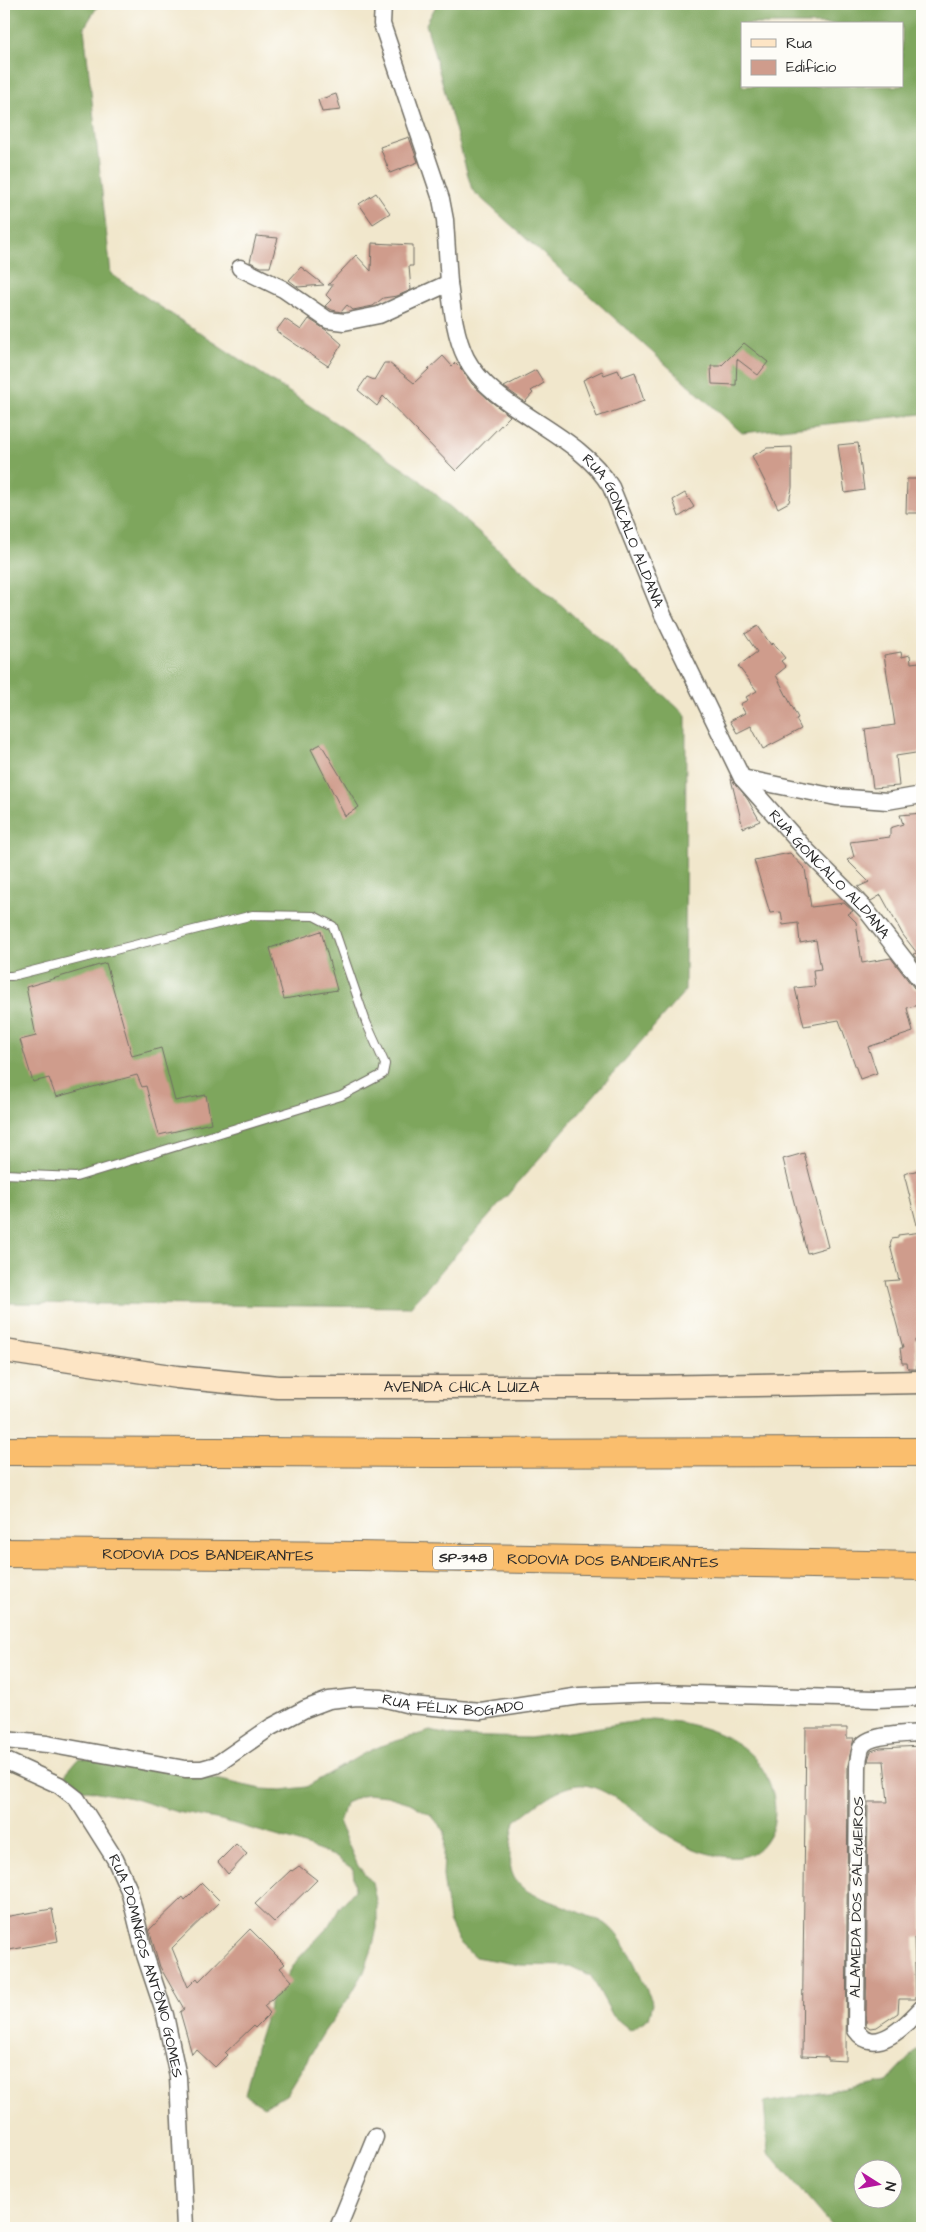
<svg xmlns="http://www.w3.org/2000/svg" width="926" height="2232" viewBox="0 0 926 2232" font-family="'Architects Daughter',sans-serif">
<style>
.forest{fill:#7ea65d;stroke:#546844;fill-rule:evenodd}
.building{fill:#cf9c8c}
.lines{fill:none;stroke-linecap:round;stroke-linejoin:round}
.lane-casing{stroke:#706d63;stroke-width:10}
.street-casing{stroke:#706d63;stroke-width:19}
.secondary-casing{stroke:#706d63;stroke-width:25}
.highway-casing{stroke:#706d63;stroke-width:30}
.lane{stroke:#fff;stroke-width:8}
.street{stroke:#fff;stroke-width:16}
.secondary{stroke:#fde5c5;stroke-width:22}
.highway{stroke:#fabe6d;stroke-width:28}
.labels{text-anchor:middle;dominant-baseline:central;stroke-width:4.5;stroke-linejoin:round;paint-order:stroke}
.shield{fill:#fdfcf7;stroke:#6a6a68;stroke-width:1}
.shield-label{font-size:14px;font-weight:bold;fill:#2b2b2b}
.street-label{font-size:15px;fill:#2b2b2b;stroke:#fdfcf7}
</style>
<rect width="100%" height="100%" fill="#fdfcf7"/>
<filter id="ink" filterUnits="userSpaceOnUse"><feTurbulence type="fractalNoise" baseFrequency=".02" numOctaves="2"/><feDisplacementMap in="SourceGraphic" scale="10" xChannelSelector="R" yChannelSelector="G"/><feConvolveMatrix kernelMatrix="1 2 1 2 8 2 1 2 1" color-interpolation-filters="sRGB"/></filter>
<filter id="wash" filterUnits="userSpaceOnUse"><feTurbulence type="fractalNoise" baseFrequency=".0096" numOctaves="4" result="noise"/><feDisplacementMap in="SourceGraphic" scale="20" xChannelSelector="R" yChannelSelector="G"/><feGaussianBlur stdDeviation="1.12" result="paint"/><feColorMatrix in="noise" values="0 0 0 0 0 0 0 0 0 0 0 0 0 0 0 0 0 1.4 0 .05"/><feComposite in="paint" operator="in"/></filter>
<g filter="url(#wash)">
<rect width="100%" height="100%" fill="#f1e7cc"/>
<g class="forest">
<polygon points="4,4 99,4 84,28 111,274 414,475 686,715 685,991 410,1307 4,1303"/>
<path d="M437,4H922V414L742,433L472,190L426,24ZM742,24H902V86H742Z"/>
<path d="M651,1719C701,1722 761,1739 773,1795C776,1808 776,1824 769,1835C758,1855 744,1860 722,1856C703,1854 685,1846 669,1836C647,1822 603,1782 578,1785C554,1788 534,1807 515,1821C497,1898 528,1889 586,1915C592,1918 601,1920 606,1924C629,1942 640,1978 653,2003L649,2018L630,2030L613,2016L591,1976L570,1966L520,1965L475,1957L459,1942L449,1921L443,1876L445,1832L431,1815L410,1803L387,1796L366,1794L345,1803L339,1824L358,1866L372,1882L377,1905V1928L372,1949L364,1972L350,1996L324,2032L286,2095L264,2106L245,2095L256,2048L270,2003L297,1960L330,1925L340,1907L355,1890L353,1869L334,1856L290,1840L221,1820L177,1812L131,1798L81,1789L65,1774L79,1758L167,1768L261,1789L282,1790L306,1787L363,1754L383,1745L430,1731L455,1736L530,1738Z"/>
<path d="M922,2044V2228H834L768,2152L764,2103L887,2081ZM864,2170H894V2200H864Z"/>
</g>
<g id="blocks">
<g class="building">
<polygon points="336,94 341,110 322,112 318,100"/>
<polygon points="409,137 418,162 390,173 380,147"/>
<polygon points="376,193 390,213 373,224 359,204"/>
<polygon points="256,236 278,238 270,267 261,267 250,262"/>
<polygon points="372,243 413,245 413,266 409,266 411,290 397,296 383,298 373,306 353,310 347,305 341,312 332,310 325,306 331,300 326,295 333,285 328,285 356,255 371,271"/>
<polygon points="301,267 324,285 298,287 289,280"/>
<polygon points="285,319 301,330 309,319 326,330 342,344 328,366 276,331"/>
<polygon points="744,343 768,362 758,375 737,359 736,385 712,384 711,366 721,366"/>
<polygon points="443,356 452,366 455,363 462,370 472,384 489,400 510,416 456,471 383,396 377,406 358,390 367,377 374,380 384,363 389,363 414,383"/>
<polygon points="536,370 544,383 531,391 533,393 525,402 504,387"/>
<polygon points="618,370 621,377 635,372 644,401 597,417 583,380 602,371 604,375"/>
<polygon points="858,443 864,490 845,493 838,445"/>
<polygon points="792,447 792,488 789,502 778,508 752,456 767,448"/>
<polygon points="907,479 922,479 922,513 906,513"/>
<polygon points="685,493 694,507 679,517 673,500"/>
<polygon points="758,626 771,645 773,643 785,658 781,661 786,667 776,675 798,718 796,719 801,729 763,749 751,726 737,733 730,721 745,713 740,704 748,700 746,697 757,691 738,666 757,652 745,634"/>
<polygon points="901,652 902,657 910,655 911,663 919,662 922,678 922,752 896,756 899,786 873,788 865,729 895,725 884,655"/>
<polygon points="321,744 359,807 345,816 311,749"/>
<polygon points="730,775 748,800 760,821 743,828"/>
<polygon points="922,813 922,966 913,954 917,953 903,935 881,895 871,901 869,899 858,887 869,882 847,860 854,857 850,842 890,837 890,828 903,824 900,815"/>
<polygon points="790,853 805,869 811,907 844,903 853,911 848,914 856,922 862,963 891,958 914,988 922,992 922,1004 907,1008 913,1032 868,1047 877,1073 860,1079 839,1020 804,1026 795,988 815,986 813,970 821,969 816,940 800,943 798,923 783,925 781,912 770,913 754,860"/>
<polygon points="321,931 337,990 284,999 270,948"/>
<polygon points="106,963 132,1056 161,1048 175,1101 206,1095 211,1123 159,1135 146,1086 142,1087 137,1075 56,1097 49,1078 33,1082 20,1040 36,1036 26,987"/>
<polygon points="804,1153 828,1247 807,1253 783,1159"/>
<polygon points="922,1169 922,1225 917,1225 904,1174"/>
<polygon points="922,1232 922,1339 915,1340 917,1369 908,1369 907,1363 902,1363 900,1348 903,1348 885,1281 899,1280 890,1245 892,1239 898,1238 898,1235"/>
<polygon points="806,1728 847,1728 847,1738 854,1738 848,1765 846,2061 828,2060 828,2057 802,2056"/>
<polygon points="922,1746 922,1937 914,1938 916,1999 899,1999 898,2013 877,2027 870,2028 866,2025 868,1802 888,1802 884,1761 868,1761 869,1757 871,1751 880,1748"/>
<polygon points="236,1844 247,1854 228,1874 218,1862"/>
<polygon points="299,1866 317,1880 274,1922 255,1904 291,1870 292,1871"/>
<polygon points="202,1883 220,1901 172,1948 188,1987 197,1978 199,1981 250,1929 285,1964 280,1968 292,1981 264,2006 270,2013 255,2028 253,2026 225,2053 227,2055 215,2067 196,2049 192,2054 180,2012 184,2009 160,1967 149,1930 183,1897 185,1900"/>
<polygon points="52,1909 58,1941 4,1951 4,1917"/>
</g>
</g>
</g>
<g filter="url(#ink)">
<use href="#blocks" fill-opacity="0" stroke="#706d63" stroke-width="1"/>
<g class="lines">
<g class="lane-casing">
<polyline id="lane" points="4,976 12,976 253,915 314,916 333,926 366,1022 385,1064 383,1074 341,1096 76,1177 4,1174"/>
</g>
<g class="street-casing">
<g id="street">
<polyline points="383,4 382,24 441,199 445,220 449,283"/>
<path id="s1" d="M240,268L283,289L328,320L344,322L379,315L449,283C452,308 455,336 466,358C494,412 577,430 611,487L663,615L742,778L805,849L866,910L922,982"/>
<polyline points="742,778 836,797 887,801 922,795"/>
<path d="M922,1733C908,1734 867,1734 861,1748C859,1754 858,1762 858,1768L856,2030C875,2058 907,2024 922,2008"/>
<path id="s2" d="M4,1740L47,1744L185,1769H202L216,1765L271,1727L305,1709L329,1700L357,1697L382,1698L410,1705L481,1711L580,1696L656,1693L876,1699L922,1697"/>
<path id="s3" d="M4,1760L59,1785L77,1799L115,1859L129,1890L145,1955L165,2015L178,2077L185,2228"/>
<polyline points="338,2228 375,2137"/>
</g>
</g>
<g class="secondary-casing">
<g id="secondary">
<path id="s4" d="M4,1351L177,1377L278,1387H648L922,1382"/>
</g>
</g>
<g class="highway-casing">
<g id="highway">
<polyline points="4,1451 438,1453 922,1452"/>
<path id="s5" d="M4,1553L357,1556L922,1566"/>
</g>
</g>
<use href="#lane" class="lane"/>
<use href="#street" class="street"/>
<use href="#secondary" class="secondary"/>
<use href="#highway" class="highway"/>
</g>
</g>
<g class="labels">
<rect class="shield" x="433" y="1546.5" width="60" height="23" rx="4"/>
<g class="shield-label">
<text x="463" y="1558">SP-348</text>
</g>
<g class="street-label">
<text stroke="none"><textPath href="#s1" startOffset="549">RUA GONCALO ALDANA</textPath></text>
<text stroke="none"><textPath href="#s1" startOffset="954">RUA GONCALO ALDANA</textPath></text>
<text stroke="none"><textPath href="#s4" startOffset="460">AVENIDA CHICA LUIZA</textPath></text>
<text stroke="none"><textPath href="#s5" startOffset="204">RODOVIA DOS BANDEIRANTES</textPath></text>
<text stroke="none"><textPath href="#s5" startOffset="609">RODOVIA DOS BANDEIRANTES</textPath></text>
<text stroke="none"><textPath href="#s2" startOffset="471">RUA FÉLIX BOGADO</textPath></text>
<text transform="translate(857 1897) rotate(-89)">ALAMEDA DOS SALGUEIROS</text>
<text stroke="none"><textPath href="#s3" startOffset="266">RUA DOMINGOS ANTÔNIO GOMES</textPath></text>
</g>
</g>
<rect width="926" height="2232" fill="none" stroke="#fdfcf7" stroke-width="20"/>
<rect x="741" y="22" width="162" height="65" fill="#fdfcf7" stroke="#a9a8a5"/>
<rect x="751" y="39" width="25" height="8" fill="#fde5c5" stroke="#a9a8a5"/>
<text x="786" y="48" font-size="15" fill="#2b2b2b">Rua</text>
<rect x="751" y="60" width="25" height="15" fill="#cf9c8c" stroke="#a9a8a5"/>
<text x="786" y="72" font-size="15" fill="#2b2b2b">Edifício</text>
<g transform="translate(878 2184) rotate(101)"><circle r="24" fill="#fdfcf7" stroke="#a9a8a5"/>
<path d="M0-4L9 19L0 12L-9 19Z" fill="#b5179e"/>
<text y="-8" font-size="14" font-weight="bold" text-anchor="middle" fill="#2b2b2b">N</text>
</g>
</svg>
